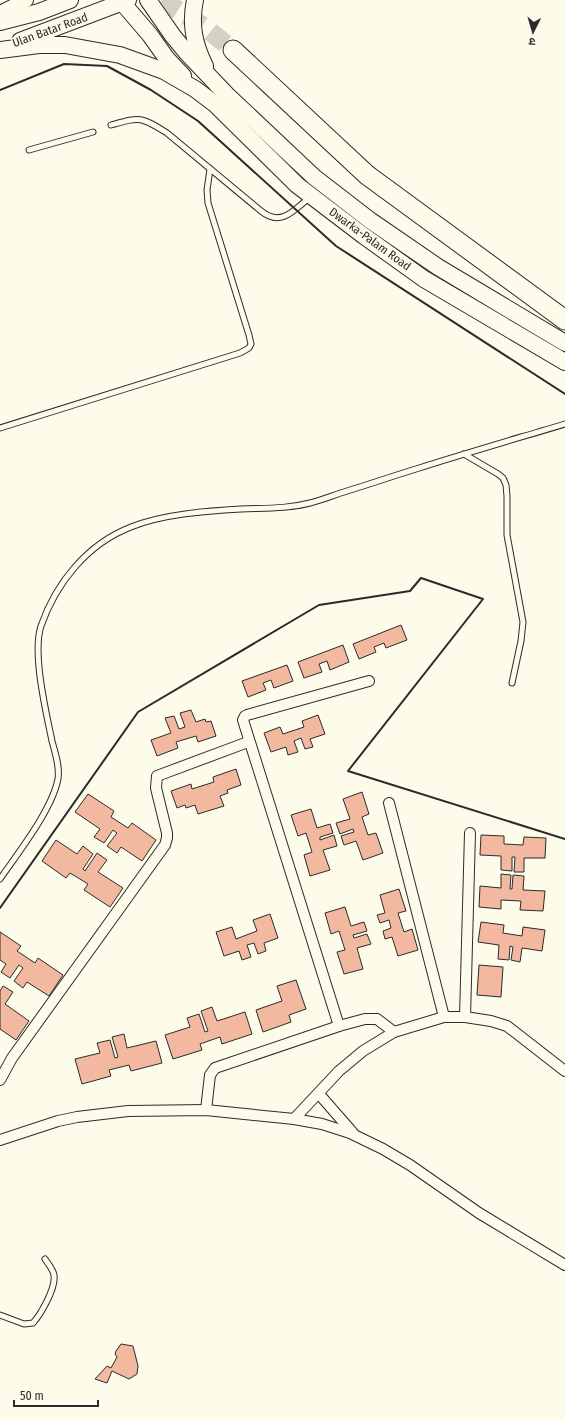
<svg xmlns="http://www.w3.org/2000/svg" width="565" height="1420" viewBox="0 0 565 1420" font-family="'Fira Sans Condensed','Noto Sans Devanagari',sans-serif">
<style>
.building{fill:#f2b8a0;stroke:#2b2b2b}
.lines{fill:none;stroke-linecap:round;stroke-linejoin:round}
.motorway-tunnel{stroke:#d3d1c4;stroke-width:19;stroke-dasharray:19 10;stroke-linecap:butt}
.service-casing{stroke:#2b2b2b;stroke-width:7}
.minor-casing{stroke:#2b2b2b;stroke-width:12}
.secondary-casing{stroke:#2b2b2b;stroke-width:16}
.primary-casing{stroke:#2b2b2b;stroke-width:18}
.motorway-casing{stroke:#2b2b2b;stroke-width:21}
.service{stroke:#fdfbea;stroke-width:5}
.minor{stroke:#fdfbea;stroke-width:10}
.secondary{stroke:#fdfbea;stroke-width:14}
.primary{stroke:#fdfbea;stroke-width:16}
.motorway{stroke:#fdfbea;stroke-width:19}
.wall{stroke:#2b2b2b;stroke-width:2}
.labels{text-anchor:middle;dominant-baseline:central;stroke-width:3;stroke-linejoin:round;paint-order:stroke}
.street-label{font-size:12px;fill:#2b2b2b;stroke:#fdfbea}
</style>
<rect width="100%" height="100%" fill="#fdfbea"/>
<g class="building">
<polygon points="401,625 407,640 386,648 384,643 374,647 376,652 359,659 353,644"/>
<polygon points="343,645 349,662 330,670 327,661 319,664 322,672 304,678 298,662"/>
<polygon points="287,665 293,681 274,688 271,680 263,683 266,690 248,697 242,681"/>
<polygon points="191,710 196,722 205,719 206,722 211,721 216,736 198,742 196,736 176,742 178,748 157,756 151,740 171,733 165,718 174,716 179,729 185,727 180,713"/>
<polygon points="318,715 325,734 310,739 313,747 305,749 301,738 294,741 298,752 288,755 286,747 271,752 264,733 280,727 283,734 304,727 302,721"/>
<polygon points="236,769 241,785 227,790 228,793 220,796 224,806 198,814 195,805 186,808 185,805 177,808 171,791 191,784 192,789 214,782 213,777"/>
<polygon points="362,792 369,814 362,817 368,835 376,833 383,853 363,860 356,841 344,845 341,836 354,832 353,829 340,834 336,823 350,819 343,799"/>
<polygon points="88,794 114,811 111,817 128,828 132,823 156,840 142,861 121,847 117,853 107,846 117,833 113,830 104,843 94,837 100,829 75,812"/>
<polygon points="311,809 317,828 330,824 333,833 320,837 320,840 334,835 337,846 323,850 330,870 310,876 304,855 312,852 306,833 298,836 291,815"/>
<polygon points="481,835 504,836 504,844 523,845 524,837 546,838 545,858 524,858 524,872 514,872 515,857 512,857 512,871 501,870 501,856 480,855"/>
<polygon points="56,840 77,854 83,846 93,854 83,869 85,871 97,853 107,860 98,872 123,888 110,907 84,890 88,884 70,873 66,878 42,861"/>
<polygon points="501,874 511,875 510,889 512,889 513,875 524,876 523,890 545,891 543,911 520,910 521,901 501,900 501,909 479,907 480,886 501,888"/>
<polygon points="399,889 406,911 398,913 404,932 412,929 418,950 398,956 392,937 385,939 383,931 391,928 389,920 380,923 377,915 385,913 380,895"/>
<polygon points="345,907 351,926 364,922 367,931 353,935 354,938 367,934 371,944 357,948 363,969 344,974 337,952 345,950 339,931 331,934 325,913"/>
<polygon points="270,914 278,938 264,943 266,951 258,954 254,943 247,945 251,957 242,960 239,951 224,956 216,932 232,927 236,939 257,931 253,920"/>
<polygon points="481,922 504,925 503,933 522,936 523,927 545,930 542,951 522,948 520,962 511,960 513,947 510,946 509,960 498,959 499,945 478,942"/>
<polygon points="0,932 21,946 17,951 35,963 38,958 63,975 49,996 27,982 23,988 14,981 23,968 19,965 10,978 1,972 6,964 0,960"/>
<polygon points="479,965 503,967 501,997 477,995"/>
<polygon points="296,980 306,1009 289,1015 291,1022 263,1032 256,1010 282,1001 277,986"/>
<polygon points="3,986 13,992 5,1004 29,1021 16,1040 0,1029 0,991"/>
<polygon points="212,1007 217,1021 245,1012 252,1034 222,1044 220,1037 200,1044 202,1050 173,1059 165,1035 190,1027 187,1018 199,1014 205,1032 208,1031 201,1011"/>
<polygon points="124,1034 127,1048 156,1041 162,1063 131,1071 129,1065 109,1070 111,1076 82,1084 75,1059 100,1053 97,1043 110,1040 115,1058 118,1057 112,1037"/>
<polygon points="121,1344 133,1346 138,1366 137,1374 129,1379 112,1371 107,1383 95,1379 107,1366 111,1368 117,1357 115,1354 116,1351"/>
</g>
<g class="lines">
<polyline class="motorway-tunnel" points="162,0 206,28 233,50"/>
<g class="service-casing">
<g id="service">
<path d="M111,125C140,117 140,116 167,133L261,211C281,227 293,211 309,198"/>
<polyline points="29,150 93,132"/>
<polyline points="0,428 240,353 249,348 251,344 249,335 208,203 207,190 210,169"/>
<polyline points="464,454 498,474 503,478 506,485 507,496 507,535 523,622 521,641 512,683"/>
<path d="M0,879C18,853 52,810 58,779C60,766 55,753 52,741C46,712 32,653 41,626C56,583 87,544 131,527C163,514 207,511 241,509C265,508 287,509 310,503C322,500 334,495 347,491C370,484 393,476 416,469C466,453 515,439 565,424"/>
<path d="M0,1315L24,1324L33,1323C41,1314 56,1288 54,1275C53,1269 48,1264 45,1259"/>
</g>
</g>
<g class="minor-casing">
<g id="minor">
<polyline points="389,803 444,1017"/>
<polyline points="465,1017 470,833"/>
<polyline points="339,1026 243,720 245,716 247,715 369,681"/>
<polyline points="0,1080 12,1058 165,845 167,838 167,833 156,788 157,776 248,742"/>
<polyline points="319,1094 353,1133"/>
<polyline points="206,1110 210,1075 215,1068 339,1026 365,1019 377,1019 394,1032"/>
<polyline points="294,1119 339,1071 363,1051 394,1032 444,1017 465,1017 491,1021 507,1026 565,1071"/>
<polyline points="0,1140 58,1121 77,1117 128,1111 206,1110 294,1119 322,1124 350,1133 383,1149 410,1165 479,1213 565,1265"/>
</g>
</g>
<g class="secondary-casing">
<polyline id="secondary" points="0,13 26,0"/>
</g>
<g class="primary-casing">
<g id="primary">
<polyline points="120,0 150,35 167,59 183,76"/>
<polyline points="148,0 173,36 187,53 227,95 314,177 371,221 438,267 565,343"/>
<path d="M195,0C190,24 194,44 205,66"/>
<polyline points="0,22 39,12 70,0"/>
<polyline points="20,41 128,0"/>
<polyline points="0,50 39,45 65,45 120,55 164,71 195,89 215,104 297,185 364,236 424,279 565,362"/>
</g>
</g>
<g class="motorway-casing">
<polyline id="motorway" points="233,50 367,175 565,320"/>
</g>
<use href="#service" class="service"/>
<use href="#minor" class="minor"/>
<use href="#secondary" class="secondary"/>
<use href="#primary" class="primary"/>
<use href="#motorway" class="motorway"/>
<g class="wall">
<polyline points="0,90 64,64 107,66 151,90 198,121 336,246 565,394"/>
<polyline points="0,908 138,712 319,605 410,591 421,578 483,599 348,771 565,839"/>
</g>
</g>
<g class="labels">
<g class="street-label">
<text transform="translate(50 30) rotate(-20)">Ulan Batar Road</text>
<text transform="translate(370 239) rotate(36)">Dwarka-Palam Road</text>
</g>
</g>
<g transform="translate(533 32) rotate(185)" stroke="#fdfbea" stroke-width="3" paint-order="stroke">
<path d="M0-3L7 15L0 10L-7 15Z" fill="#2b2b2b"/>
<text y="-6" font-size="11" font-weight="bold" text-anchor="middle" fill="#2b2b2b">उ</text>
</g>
<path d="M14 1400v6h84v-6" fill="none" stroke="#2b2b2b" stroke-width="2"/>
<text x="20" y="1400" font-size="12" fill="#2b2b2b" stroke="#fdfbea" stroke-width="3" paint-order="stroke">50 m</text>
</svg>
